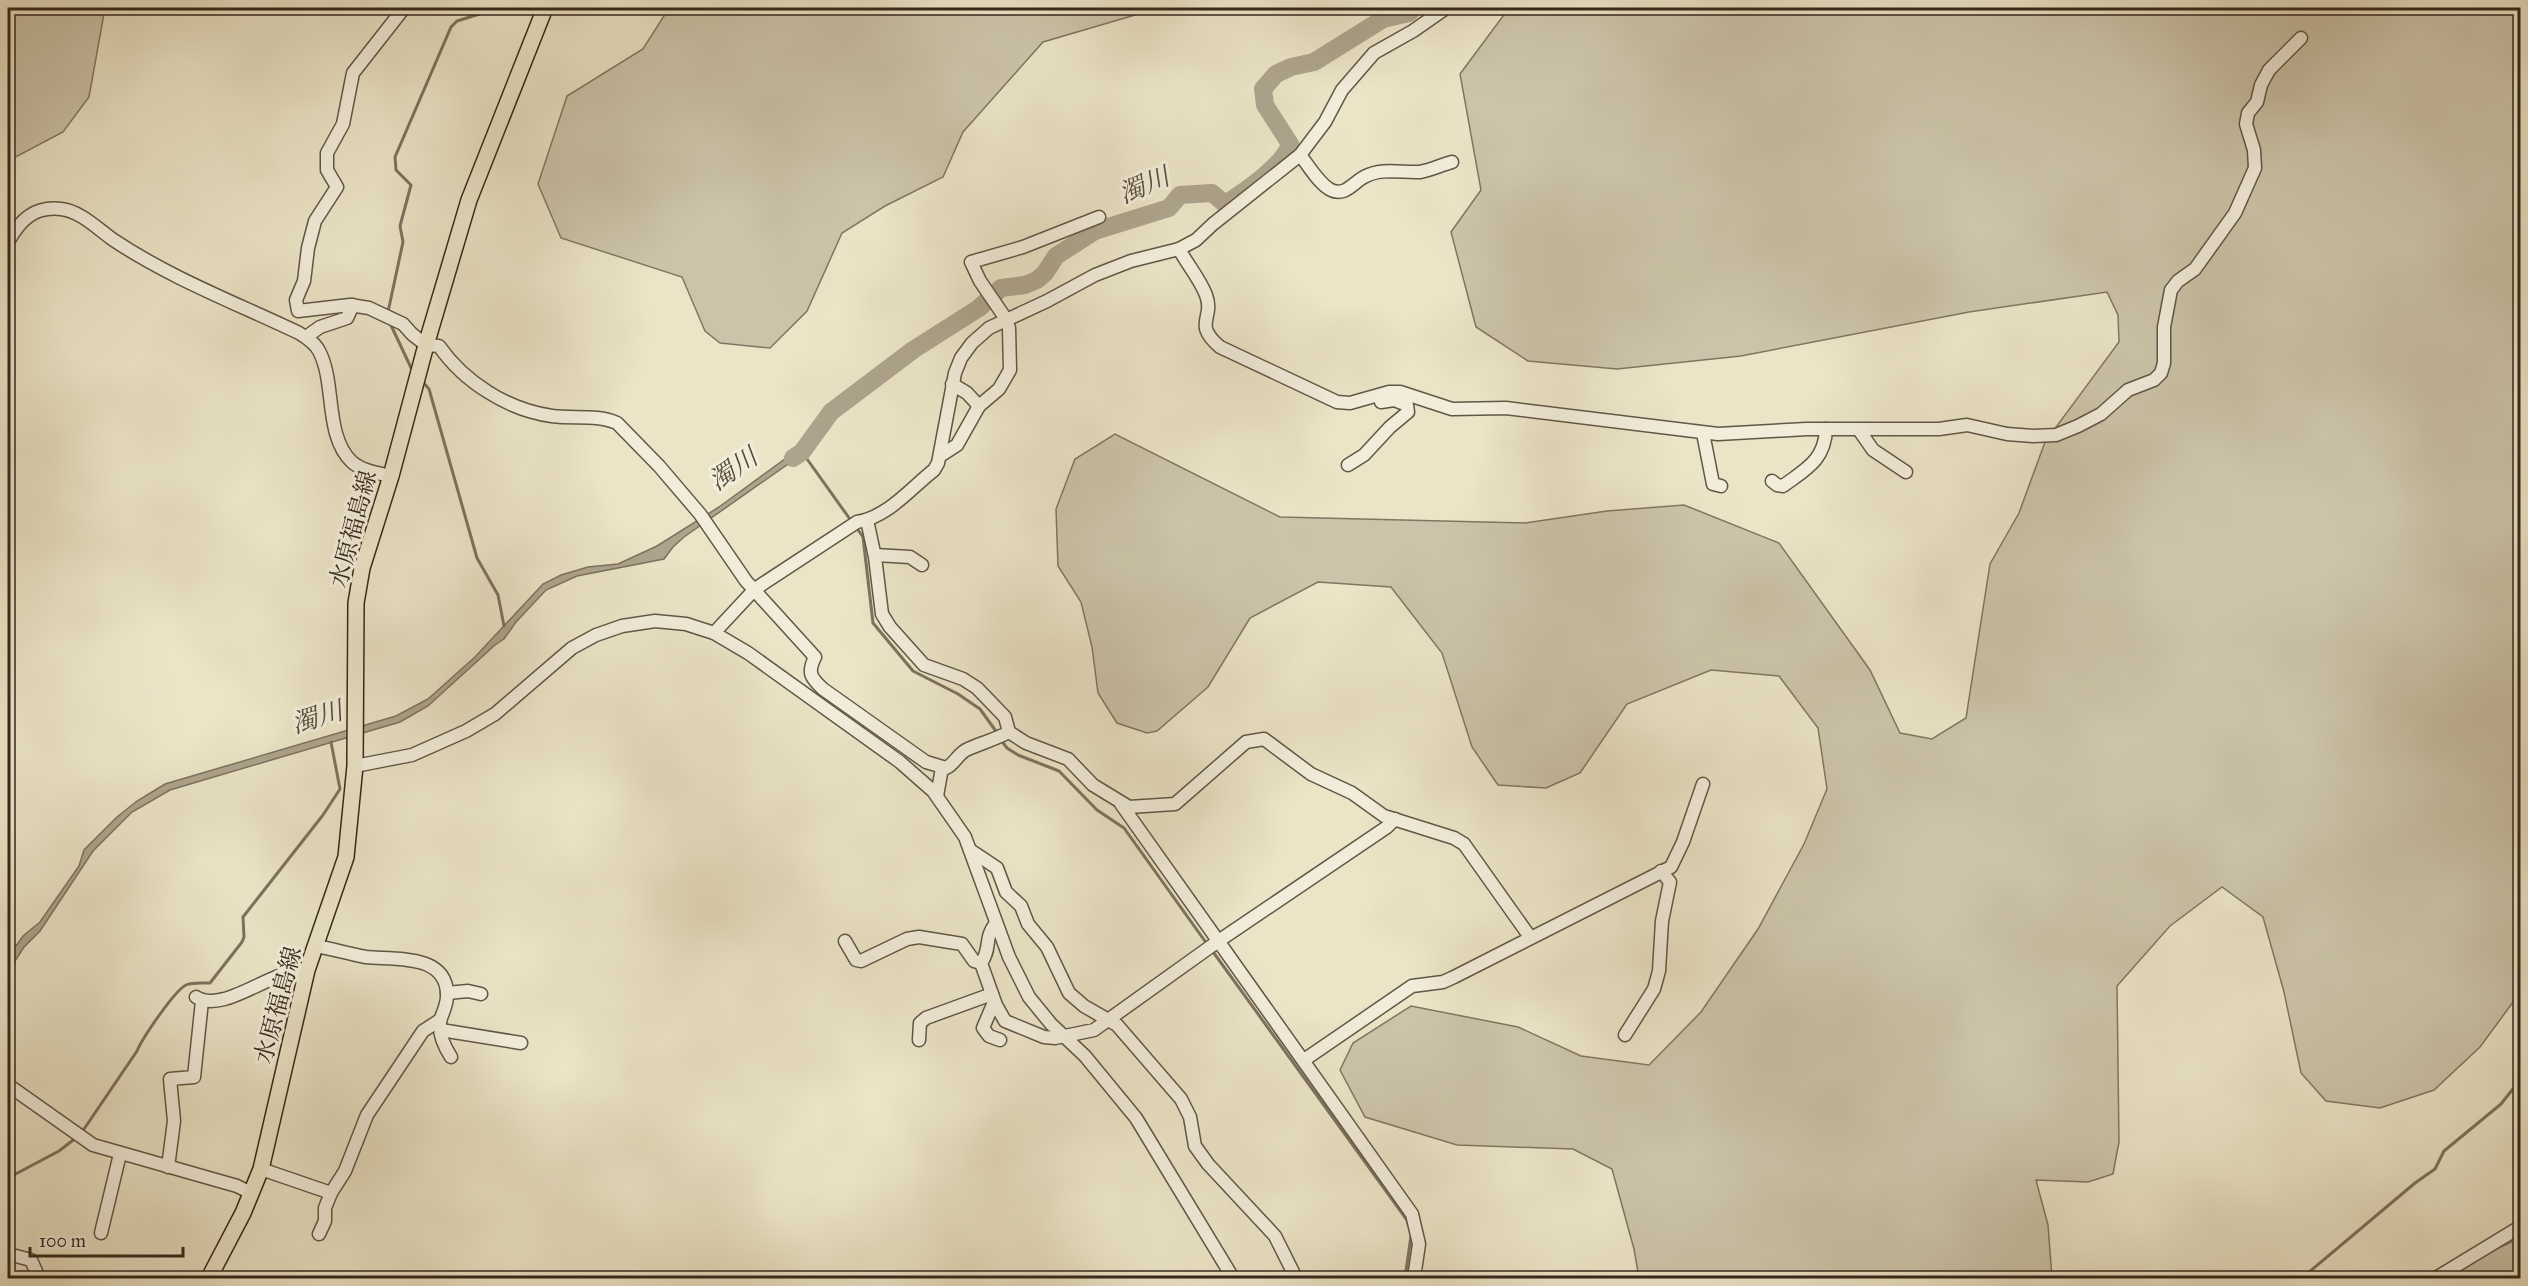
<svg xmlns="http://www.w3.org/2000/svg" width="2528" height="1286" viewBox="0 0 2528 1286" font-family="'IM FELL Great Primer','Noto Serif JP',serif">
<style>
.green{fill:#ccc4aa;stroke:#807662;stroke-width:1.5}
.water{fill:#ada48d;stroke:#7d725f;stroke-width:1.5}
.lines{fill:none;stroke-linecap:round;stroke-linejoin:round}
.stream{stroke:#7d725f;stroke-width:3}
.river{stroke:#ada48d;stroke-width:18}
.minor-casing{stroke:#625646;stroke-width:15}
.major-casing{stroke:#35271b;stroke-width:18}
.minor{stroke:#f2eddb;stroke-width:12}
.major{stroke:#ebe4c7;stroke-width:15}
.labels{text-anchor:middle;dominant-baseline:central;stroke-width:6;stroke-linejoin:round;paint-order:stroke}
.street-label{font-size:24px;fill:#35271b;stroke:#f2eddb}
.water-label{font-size:26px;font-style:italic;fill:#594c3d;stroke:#f2eddb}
</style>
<rect width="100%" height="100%" fill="#ebe4c7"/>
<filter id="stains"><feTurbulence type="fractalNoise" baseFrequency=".00333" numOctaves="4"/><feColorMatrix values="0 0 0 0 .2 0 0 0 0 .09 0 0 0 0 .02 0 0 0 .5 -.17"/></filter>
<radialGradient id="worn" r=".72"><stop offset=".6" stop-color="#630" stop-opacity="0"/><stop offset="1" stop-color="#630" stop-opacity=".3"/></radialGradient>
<g class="green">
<polygon points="8,8 105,8 89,97 63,132 8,161"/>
<polygon points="669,8 1159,8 1043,42 963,132 943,177 885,206 842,233 807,311 770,348 720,343 705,331 682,277 561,238 538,184 567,96 643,49"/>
<polygon points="1509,8 2520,8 2520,986 2519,994 2480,1047 2434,1090 2380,1108 2326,1101 2301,1073 2284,992 2263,917 2222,887 2170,926 2117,986 2119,1142 2113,1174 2088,1182 2036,1180 2048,1225 2052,1278 1639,1278 1634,1249 1612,1169 1573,1149 1457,1145 1365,1117 1340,1070 1353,1043 1411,1006 1518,1027 1581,1056 1649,1065 1701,1012 1758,929 1804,844 1827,789 1818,728 1779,676 1711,670 1627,704 1580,773 1546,788 1498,785 1472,747 1442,653 1391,587 1318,582 1250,618 1208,687 1157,731 1147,733 1117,723 1098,693 1092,647 1081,602 1058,566 1056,509 1075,459 1115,434 1280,517 1525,523 1607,511 1684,505 1779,543 1870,670 1900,733 1932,739 1966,718 1990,564 2019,513 2045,442 2119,342 2118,315 2107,292 1969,312 1741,356 1617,369 1528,361 1476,327 1451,232 1481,190 1460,74"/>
<polygon points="2520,1238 2520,1278 2443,1278 2455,1268"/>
</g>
<polygon class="water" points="811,440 801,455 684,537 673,547 664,559 577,576 546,590 516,622 504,639 495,645 428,706 400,722 170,790 132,812 93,851 40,931 24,947 8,972 8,957 23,936 40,922 79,866 84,850 117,817 137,801 165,784 396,716 428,699 475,657 543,584 561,575 588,567 618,564 657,546 719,507"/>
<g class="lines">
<g class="stream">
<polyline points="388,312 403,242 400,226 411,185 396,170 395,157 451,27 457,21 499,8"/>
<polyline points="389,321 413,372"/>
<polyline points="422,381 429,389 477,558 498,595 504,626"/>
<polyline points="802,452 852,522"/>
<polyline points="856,527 863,537 873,623 913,671 958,694 980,709 998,734"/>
<polyline points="1001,740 1007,748 1018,755 1059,771 1097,810 1124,828 1207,944"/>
<polyline points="1211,949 1407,1220 1410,1230"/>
<path d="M82,1132L137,1051C142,1039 174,991 186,985C192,982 203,983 210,983L242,942L244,937L243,917L323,815L340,789L331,742"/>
<polyline points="8,1178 59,1151 77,1137"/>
<polyline points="1405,1278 1411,1236"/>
<polyline points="2302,1278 2415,1183 2435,1169 2444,1151 2501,1104 2520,1080"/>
</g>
<path class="river" d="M793,458L802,452L831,412L913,350L979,308L1001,288L1025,285L1037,280L1045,273L1056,256L1095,231L1169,208L1180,195L1212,193L1225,204C1244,192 1284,165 1290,144L1265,105L1263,89L1276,74L1291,67L1314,62L1383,19L1409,13L1414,8"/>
<g class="minor-casing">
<g id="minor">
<path d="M404,8L353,73L343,124L327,153V170L337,187L315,221L308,248L304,281L296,300L298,311L350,305L369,308L403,324L412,334L426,345L439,346C464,382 508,410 552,416C574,419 597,414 617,423L659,466L700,514L746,581L815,657C807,673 811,678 823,689L926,762L946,768C955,764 958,753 968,749C982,743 996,739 1009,732"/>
<path d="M1300,155C1309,166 1319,184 1331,190C1345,197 1354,182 1364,177C1382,167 1402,173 1420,172C1431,170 1441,165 1452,162"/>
<path d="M8,242C20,220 34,206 61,209C80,211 97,228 112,239C170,278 236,303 299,333C307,338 315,343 319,351C336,382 324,436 352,462C362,471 378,473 391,476"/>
<path d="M1179,249C1187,264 1200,279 1206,295C1215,319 1192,323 1220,347L1337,402L1350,403L1389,392H1400L1452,409L1506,408L1718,434L1807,429H1939L1967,425L2007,434L2033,436L2056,435L2078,426L2101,414L2128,390L2154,380L2161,373L2164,363V327L2171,290L2178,281L2195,269L2235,213L2255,168L2254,150L2246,124L2248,113L2257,102L2261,85L2269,70L2301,38"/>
<polyline points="306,337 320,327 347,318 353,305"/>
<polyline points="952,384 967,393 979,406"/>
<polyline points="1859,430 1873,450 1906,472"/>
<polyline points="1703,433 1713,484 1721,486"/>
<polyline points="940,456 957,445 979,406 999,389 1010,370 1009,328 1006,319 980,281 971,262 1023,247 1099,217"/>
<polyline points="1348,465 1364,455 1390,427 1408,412 1407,405 1394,400 1381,402"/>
<path d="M1772,481L1777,485L1783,486C1806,469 1825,460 1826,429"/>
<polyline points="867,520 875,557 882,614 890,627 924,665 963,679 977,688 1005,717 1009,732 1026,743 1068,759 1093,785 1129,807 1175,804 1246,742 1264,739 1311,774 1352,793 1384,816 1454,838 1464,844 1530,937"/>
<polyline points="875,555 910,557 922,565"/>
<path d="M714,633L754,590L764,583L857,522C888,517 910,489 934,470L938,463L955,373L961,358L972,343L989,328L1047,301L1095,275L1131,261L1179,249L1196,240L1213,224L1300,155L1325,122L1342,90L1374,53L1413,31L1446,8"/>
<polyline points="355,766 412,755 466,731 495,714 572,648 596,635 622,626 655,621 686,624 714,633 748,653 900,762 933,791 965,837 1009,957 1029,997 1051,1024 1085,1056 1136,1118 1233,1278"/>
<polyline points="937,796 942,768"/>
<polyline points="1121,804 1412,1214 1419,1244 1414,1278"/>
<polyline points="970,850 997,868 1006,892 1021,906 1028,924 1047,947 1069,993 1084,1006 1117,1025 1181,1099 1190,1117 1195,1146 1208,1164 1275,1236 1296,1278"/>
<path d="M996,923C983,939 992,948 981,963L996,1005L1005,1021L1044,1037L1055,1038L1094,1030L1217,942L1387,827L1395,819"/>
<polyline points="845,941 856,960 861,961 907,939 919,937 962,944 974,961 981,963"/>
<path d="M316,946C333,949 349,954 366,957C394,960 448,953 447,996C447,1004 444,1010 441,1018C437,1031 444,1046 451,1057"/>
<polyline points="447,993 468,991 481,994"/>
<path d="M196,997C224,1015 274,967 307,970"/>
<polyline points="994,1002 983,1028 989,1036 1000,1040"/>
<polyline points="441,1030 521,1043"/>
<polyline points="1625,1035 1654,989 1659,971 1662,921 1670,882 1661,871"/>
<polyline points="919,1040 920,1023 926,1018 992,994"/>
<polyline points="1304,1060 1412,986 1443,982 1454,977 1671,867 1683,842 1703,784"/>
<polyline points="8,1085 93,1145 237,1186 251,1193"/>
<polyline points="168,1167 174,1121 170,1079 194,1077 202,1001"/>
<polyline points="261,1169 331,1193"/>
<polyline points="101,1233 120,1154"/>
<polyline points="319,1234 325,1221 325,1208 331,1193 345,1171 367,1115 423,1031 440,1020"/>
<polyline points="8,1254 31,1260 39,1278"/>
<polyline points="2436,1278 2520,1227"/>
</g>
</g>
<g class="major-casing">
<polyline id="major" points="209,1278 243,1213 261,1169 307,970 346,857 355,766 356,603 362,568 391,476 426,345 469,200 545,8"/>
</g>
<use href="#minor" class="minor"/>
<use href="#major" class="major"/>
</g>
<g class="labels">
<g class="street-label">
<text transform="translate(353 529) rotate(-75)">水原福島線</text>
<text transform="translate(278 1005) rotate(-75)">水原福島線</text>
</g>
<g class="water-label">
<text transform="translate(1144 185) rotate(-23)">濁川</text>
<text transform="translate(733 469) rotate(-35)">濁川</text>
<text transform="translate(317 717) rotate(-17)">濁川</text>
</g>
</g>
<rect width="2528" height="1286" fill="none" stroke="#ebe4c7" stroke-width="30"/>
<rect x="9" y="9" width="2510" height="1268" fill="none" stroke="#35271b" stroke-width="3"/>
<rect x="15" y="15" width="2498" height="1256" fill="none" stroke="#35271b" stroke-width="1.5"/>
<path d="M30 1247v9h153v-9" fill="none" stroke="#35271b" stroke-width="3"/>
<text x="39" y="1247" font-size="18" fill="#35271b" stroke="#f2eddb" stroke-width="4.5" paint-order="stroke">100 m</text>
<rect width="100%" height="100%" filter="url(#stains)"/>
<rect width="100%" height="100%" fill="url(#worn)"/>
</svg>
